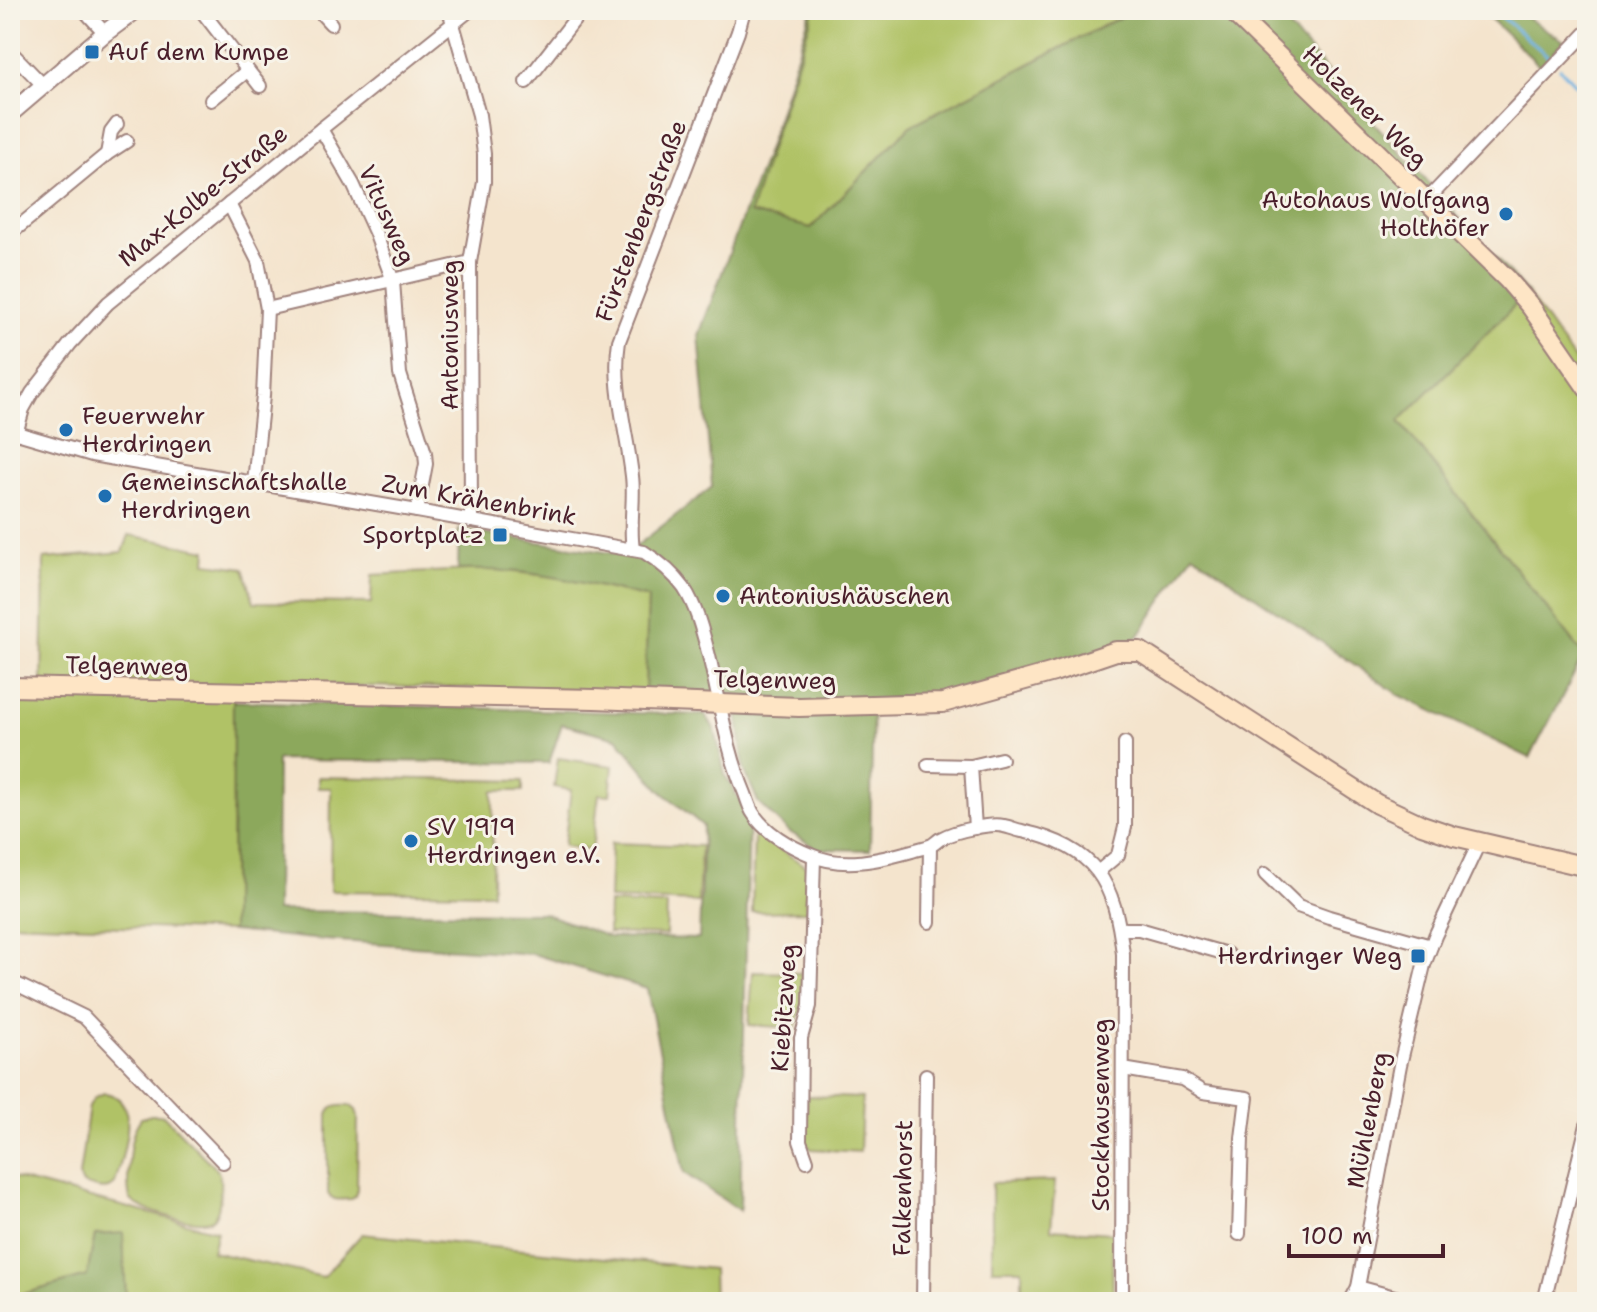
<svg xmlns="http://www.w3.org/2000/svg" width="1597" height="1312" viewBox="0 0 1597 1312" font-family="'Shantell Sans',sans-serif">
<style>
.green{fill:#b0c266;stroke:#7d7048;stroke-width:2}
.forest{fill:#8ca85b;stroke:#6b6443;stroke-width:2;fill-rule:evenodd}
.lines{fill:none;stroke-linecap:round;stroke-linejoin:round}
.stream{stroke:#6bb0e1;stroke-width:3}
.minor-casing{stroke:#9f827c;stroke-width:16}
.tertiary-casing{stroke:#9f827c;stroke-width:20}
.secondary-casing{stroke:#9f827c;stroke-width:22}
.minor{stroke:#fff;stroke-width:12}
.tertiary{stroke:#fff;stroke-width:16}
.secondary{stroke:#fee5c5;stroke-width:18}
.poi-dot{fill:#1f6fb2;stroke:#f7f3e8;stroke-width:3}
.labels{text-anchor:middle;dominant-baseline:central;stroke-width:6;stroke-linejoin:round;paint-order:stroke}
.poi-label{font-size:24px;fill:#4a1f2b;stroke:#f7f3e8;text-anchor:start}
.street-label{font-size:24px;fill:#4a1f2b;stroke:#f7f3e8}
</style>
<rect width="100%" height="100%" fill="#f7f3e8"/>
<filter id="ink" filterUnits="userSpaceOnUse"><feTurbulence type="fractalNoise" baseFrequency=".0125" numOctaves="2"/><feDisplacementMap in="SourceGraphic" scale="16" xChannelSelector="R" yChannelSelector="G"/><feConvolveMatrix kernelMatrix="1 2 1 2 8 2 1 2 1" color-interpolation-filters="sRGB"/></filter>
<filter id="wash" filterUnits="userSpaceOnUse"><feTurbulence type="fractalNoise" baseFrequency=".006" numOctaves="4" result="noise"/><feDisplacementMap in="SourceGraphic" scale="32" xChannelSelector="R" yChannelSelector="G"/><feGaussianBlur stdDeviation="1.8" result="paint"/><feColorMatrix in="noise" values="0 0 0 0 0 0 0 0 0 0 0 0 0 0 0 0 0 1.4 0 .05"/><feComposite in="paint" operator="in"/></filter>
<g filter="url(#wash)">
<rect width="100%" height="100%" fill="#f4e4cd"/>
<g class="green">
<polygon points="814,10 1134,10 910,126 811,228 749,213"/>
<polygon points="1527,293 1587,378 1587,653 1584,655 1399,421"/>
<polygon points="129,535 207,550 206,563 244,568 254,602 371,603 372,575 487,569 559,577 648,598 645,691 234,684 232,931 10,923 10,694 42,690 44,559 123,552"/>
<polygon points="558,758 613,766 610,795 599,794 592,850 564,846 571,790 554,787"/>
<polygon points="318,777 523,781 523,791 493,791 492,893 330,891 331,788 318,788"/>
<polygon points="754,832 808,868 806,911 752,912"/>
<polygon points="611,843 701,846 698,902 609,899"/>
<polygon points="609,903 667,905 666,935 608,933"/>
<polygon points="753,972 802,973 803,1004 795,1028 749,1025"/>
<path d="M104,1093C145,1098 121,1158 115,1184C106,1193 94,1187 83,1184L79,1176L89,1106L95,1097Z"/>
<polygon points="807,1096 862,1098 860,1152 811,1149 804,1142"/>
<path d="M351,1106L356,1110L358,1116L357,1189L355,1196L352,1199C343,1199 333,1202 328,1194V1114C332,1104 342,1106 351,1106Z"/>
<path d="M151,1115H163L218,1171C221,1179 221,1187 220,1196C220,1203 218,1214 212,1219C201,1227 135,1211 130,1198C126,1187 129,1147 133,1135C134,1129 138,1123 141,1118Z"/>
<polygon points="10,1177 217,1231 212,1252 323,1277 362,1234 713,1269 714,1302 126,1302 123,1234 95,1235 87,1276 16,1296 10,1289"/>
<polygon points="1055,1181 1051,1229 1112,1233 1113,1298 1022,1302 1022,1269 992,1269 992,1183"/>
</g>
<g class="forest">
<path d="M811,10H814L750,213L811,228L910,126L1134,10H1273L1527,293L1399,421L1584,655L1530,758L1399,695L1193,554L1138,637L1069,660L949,692L873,701L870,850L818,849L788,831L758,802L744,769L735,694L645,691L648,598C585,583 523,567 458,570L459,530L625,555L712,487L699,335L768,148Z"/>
<polygon points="1473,10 1515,10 1564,41 1540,66 1493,21"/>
<path d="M233,701L705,715L715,730L725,775L740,801L749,813L740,1211L684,1173L647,989L533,954L324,940L232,931ZM562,724L617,738L660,790L703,826L699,939L609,937L543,913L276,911L277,760L549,763Z"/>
<polygon points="123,1233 126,1302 10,1302 10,1289 17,1296 87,1276 95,1235"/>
</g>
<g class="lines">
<g class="stream">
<polyline points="1489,10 1502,17 1555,62"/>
<polyline points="1560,68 1587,97"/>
</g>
</g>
</g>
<g filter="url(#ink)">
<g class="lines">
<g class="minor-casing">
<g id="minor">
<polyline points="84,10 105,33"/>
<polyline points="201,10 260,86"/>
<polyline points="318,10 331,24"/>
<polyline points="449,10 479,115 484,154 484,182 470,262 471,521"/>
<polyline points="10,51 43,85"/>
<polyline points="526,82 582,10"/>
<polyline points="211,100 247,71"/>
<polyline points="321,129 353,184 375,232 393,281 400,374 425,453 426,464 417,511"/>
<polyline points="107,154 111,132 117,124"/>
<polyline points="1427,200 1587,32"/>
<polyline points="229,204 258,261 267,309 263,396 254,482"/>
<polyline points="10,234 107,154 127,141"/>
<polyline points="267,309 470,262"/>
<path d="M10,431L92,455L417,511L644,552C660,562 673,573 684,588C697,608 703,633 709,656C720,701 726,748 744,791C747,798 749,807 753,813C764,832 791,847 811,855C843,869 880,860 912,851C918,849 924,848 930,846C933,845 937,841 940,839C949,834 963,830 974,828C983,826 996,824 1004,826C1010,827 1016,830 1022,831C1096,847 1115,882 1123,954L1122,1302"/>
<polyline points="16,434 23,409 32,393 70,344 108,303 321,129 470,10"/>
<path d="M633,549C629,525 635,500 632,476C627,431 612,386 619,341L738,32L744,10"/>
<polyline points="928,765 971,766 1001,759"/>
<polyline points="971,766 975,828"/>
<polyline points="1099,871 1118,855 1125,827 1125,743"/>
<polyline points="1265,874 1298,906 1329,917 1431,946"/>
<polyline points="929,922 930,846"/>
<polyline points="1120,929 1139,929 1227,954"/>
<polyline points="10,981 84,1017 223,1162"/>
<polyline points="1123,1069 1182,1079 1203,1092 1247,1098 1242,1138 1239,1234"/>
<polyline points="807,1161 800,1141 801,1038 810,1006 814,857"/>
<polyline points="1358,1287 1413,1302"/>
<polyline points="923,1302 926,1075"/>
<polyline points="1350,1302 1358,1287 1400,1065 1424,965 1435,936 1479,843"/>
<polyline points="1544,1302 1587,1125"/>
</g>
</g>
<g class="tertiary-casing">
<polyline id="tertiary" points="10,114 105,33 136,10"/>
</g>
<g class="secondary-casing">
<g id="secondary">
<polyline points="1231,10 1507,279 1531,307 1587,388"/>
<polyline points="10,687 594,699 799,707 943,703 1054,672 1116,651 1140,651 1377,804 1422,825 1454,836 1587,867"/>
</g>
</g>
<use href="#minor" class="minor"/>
<use href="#tertiary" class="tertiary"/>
<use href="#secondary" class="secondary"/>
</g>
</g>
<g class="poi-dot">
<rect x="84" y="44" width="16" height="16" rx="4"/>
<circle cx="1506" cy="214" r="8"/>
<circle cx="66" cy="430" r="8"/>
<circle cx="105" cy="496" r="8"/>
<rect x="492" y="527" width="16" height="16" rx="4"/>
<circle cx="723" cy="596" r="8"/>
<circle cx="411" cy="841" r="8"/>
<rect x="1410" y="948" width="16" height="16" rx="4"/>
</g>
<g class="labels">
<g class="poi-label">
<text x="108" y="52">Auf dem Kumpe</text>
<text x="1490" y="200" text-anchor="end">Autohaus Wolfgang<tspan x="1490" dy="28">Holthöfer</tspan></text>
<text x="82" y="416">Feuerwehr<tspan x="82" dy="28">Herdringen</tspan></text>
<text x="121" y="482">Gemeinschaftshalle<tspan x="121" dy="28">Herdringen</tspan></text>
<text x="484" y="535" text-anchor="end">Sportplatz</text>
<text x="739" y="596">Antoniushäuschen</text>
<text x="427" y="827">SV 1919<tspan x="427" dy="28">Herdringen e.V.</tspan></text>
<text x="1402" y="956" text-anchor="end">Herdringer Weg</text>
</g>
<g class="street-label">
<text transform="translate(1365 107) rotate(44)">Holzener Weg</text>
<text transform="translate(203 196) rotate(-39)">Max-Kolbe-Straße</text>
<text transform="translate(387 215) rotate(66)">Vitusweg</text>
<text transform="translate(641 221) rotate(-69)">Fürstenbergstraße</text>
<text transform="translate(450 335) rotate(-90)">Antoniusweg</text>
<text transform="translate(479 500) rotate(10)">Zum Krähenbrink</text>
<text transform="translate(127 666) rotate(1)">Telgenweg</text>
<text transform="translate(775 680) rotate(1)">Telgenweg</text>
<text transform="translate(784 1008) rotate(-86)">Kiebitzweg</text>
<text transform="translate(1101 1115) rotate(-90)">Stockhausenweg</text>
<text transform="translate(1368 1120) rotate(-79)">Mühlenberg</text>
<text transform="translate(903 1188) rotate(-89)">Falkenhorst</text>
</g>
</g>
<rect width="1597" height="1312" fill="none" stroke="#f7f3e8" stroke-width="40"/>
<path d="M1289 1244v12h154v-12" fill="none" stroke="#4a1f2b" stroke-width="4"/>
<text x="1301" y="1244" font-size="24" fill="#4a1f2b" stroke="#f7f3e8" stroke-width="6" paint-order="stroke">100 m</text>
</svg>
